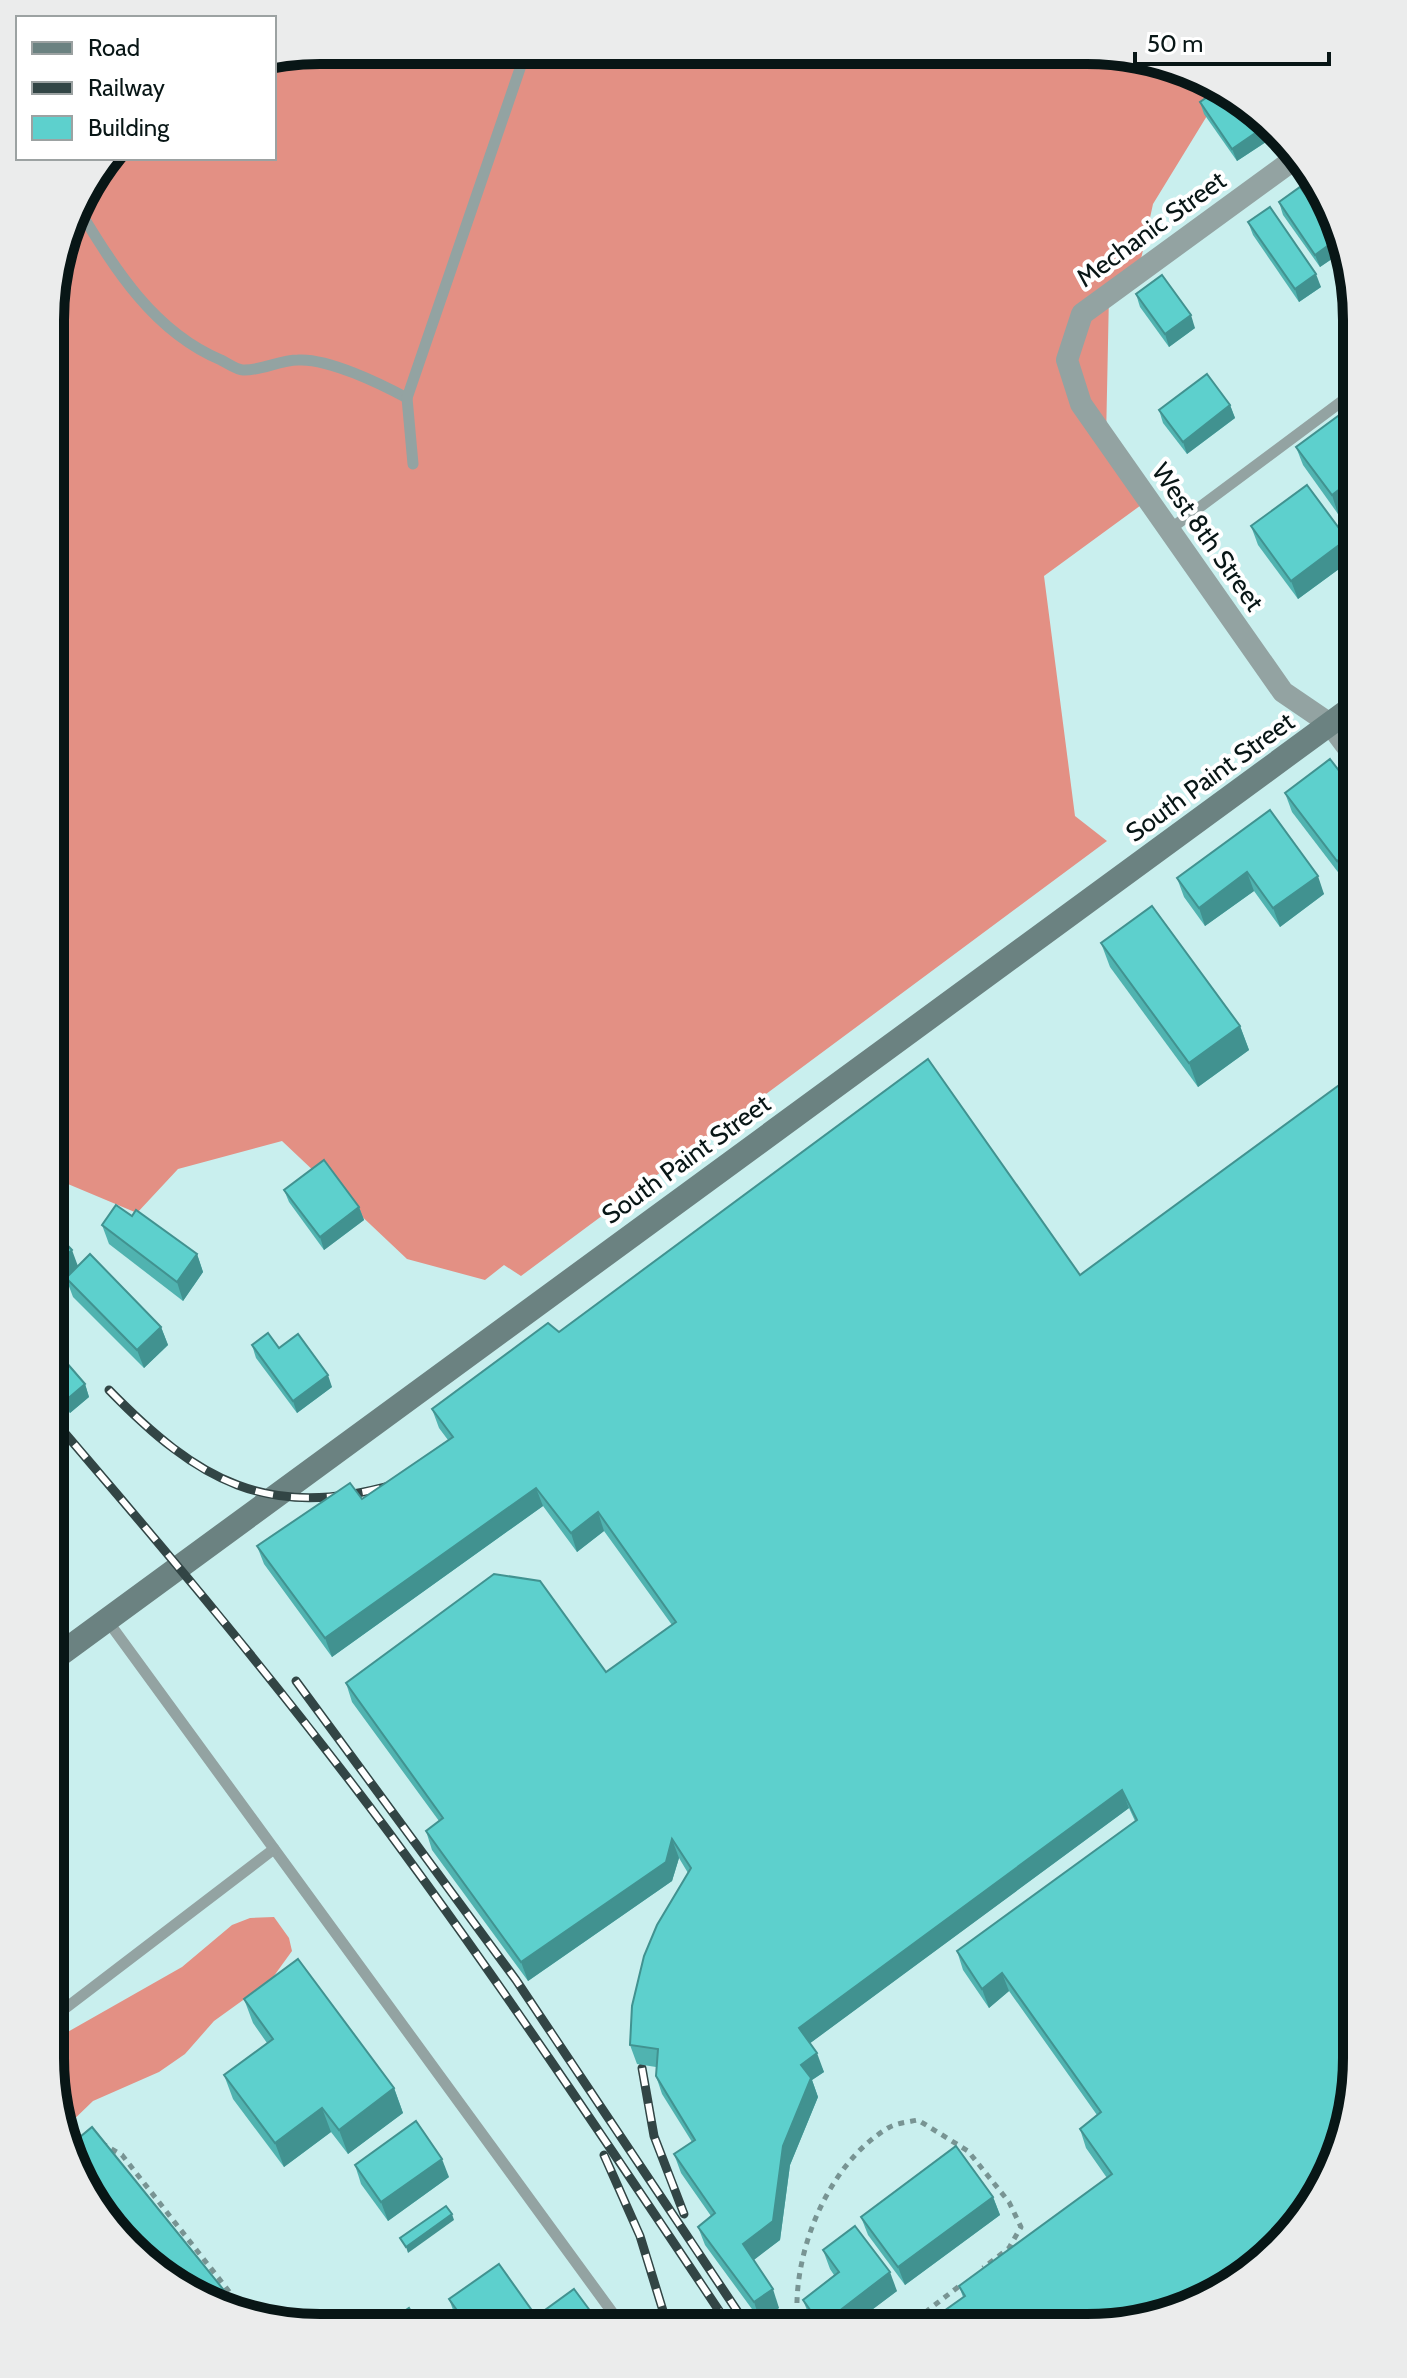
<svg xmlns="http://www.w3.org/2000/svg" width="1407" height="2378" viewBox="0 0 1407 2378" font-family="Cabin,sans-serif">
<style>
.forest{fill:#e39084}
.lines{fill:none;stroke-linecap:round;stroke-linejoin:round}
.path{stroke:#789493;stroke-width:5;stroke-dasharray:6 6;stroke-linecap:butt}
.service{stroke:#93a3a2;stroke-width:11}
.minor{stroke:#93a3a2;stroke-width:22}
.secondary{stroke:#6b8281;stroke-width:24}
.rail-casing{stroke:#324545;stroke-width:9}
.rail{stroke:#fff;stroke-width:6;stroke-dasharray:18;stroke-linecap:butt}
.wall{fill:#50b3b0}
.shaded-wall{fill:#419290}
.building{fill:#5dd0cd;stroke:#419290;stroke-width:2}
.labels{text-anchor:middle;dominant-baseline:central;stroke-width:8;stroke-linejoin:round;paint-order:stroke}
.street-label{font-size:26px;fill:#081616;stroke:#fff}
.rim{fill:none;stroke:#081616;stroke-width:10}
</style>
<rect width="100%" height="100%" fill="#c9efee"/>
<g class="forest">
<polygon points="320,50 1123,52 1221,93 1153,204 1138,273 1109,294 1106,440 1148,500 1044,576 1075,816 1107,841 521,1276 504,1265 485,1280 407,1259 282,1141 178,1169 137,1213 56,1179 51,1184 52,285 78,200 110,158 274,158 274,59"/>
<polygon points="274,1917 289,1938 292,1951 271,1980 214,2021 185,2054 159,2072 93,2101 64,2129 50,2042 182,1967 232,1925 250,1918"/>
</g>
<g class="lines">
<g class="path">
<polyline points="101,2143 122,2155 242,2308"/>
<path d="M798,2327C790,2258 826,2165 888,2128C896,2123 908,2122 918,2120L968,2151L1009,2202L1021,2227L1009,2248L983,2268"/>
<polyline points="906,2327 962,2284"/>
</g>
<g class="service">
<path d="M76,205C114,267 152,331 221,360C227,363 237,370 243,370C260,371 280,360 298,360C328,358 381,384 407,398"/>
<polyline points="413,464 407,398 526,51"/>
<polyline points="1169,530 1357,390"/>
<polyline points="107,1620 623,2327"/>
<polyline points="50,2020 274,1849"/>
</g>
<polyline class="minor" points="1293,160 1082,314 1067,360 1081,404 1283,692 1330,724 1357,760"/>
<polyline class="secondary" points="51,1661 1357,704"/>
<g class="rail-casing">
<g id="rail">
<path d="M109,1390C198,1481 267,1521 396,1484"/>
<path d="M51,1417C168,1553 283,1690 390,1834C509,1995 619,2161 730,2327"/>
<polyline points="296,1681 516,1980 748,2327"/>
<polyline points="642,2068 654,2136 684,2214"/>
<polyline points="604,2155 640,2236 668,2327"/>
</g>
</g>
<use href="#rail" class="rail"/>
</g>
<g class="wall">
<polygon points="1200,102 1269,140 1237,161 1204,114"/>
<polygon points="1310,182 1337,217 1339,229 1315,195"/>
<polygon points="1279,202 1342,252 1320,267 1283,215"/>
<polygon points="1248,222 1321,287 1299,302 1253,235"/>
<polygon points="1136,294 1195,328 1169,347 1140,307"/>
<polygon points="1357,402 1357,500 1338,514 1303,465 1296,447"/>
<polygon points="1230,405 1235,418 1187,454 1163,423 1159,410"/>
<polygon points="1251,526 1354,558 1298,599 1258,545"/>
<polygon points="1285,793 1357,794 1357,870 1344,880 1292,812"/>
<polygon points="1270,810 1324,894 1280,927 1254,891 1205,926 1184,897 1177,878"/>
<polygon points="1101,943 1240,1026 1249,1050 1198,1087 1110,967"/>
<polygon points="928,1059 1356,2076 963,2297 959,2286 1107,2178 1086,2148 1080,2129 1097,2115 1009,1991 989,2008 963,1970 957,1951 1135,1821 1129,1808 810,2043 824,2072 812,2080 818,2097 790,2165 780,2240 753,2260 779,2308 760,2320 705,2245 698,2227 711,2216 681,2173 674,2154 692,2142 662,2094 656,2076 656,2067 637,2064 630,2045 688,1873 679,1858 672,1881 528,1981 432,1850 426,1831 439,1821 352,1702 346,1683 606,1672 672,1625 604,1531 577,1552 543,1506 332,1657 264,1564 257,1546 362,1499 448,1440 439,1428 432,1409 559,1332"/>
<polygon points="284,1190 359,1207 364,1220 324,1250 289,1202"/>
<polygon points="132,1216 197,1254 203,1272 183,1301 109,1244 102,1225"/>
<polygon points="51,1228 78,1266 161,1327 168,1345 144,1368 73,1297 67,1281 59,1288 51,1279"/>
<polygon points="252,1345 279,1348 332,1387 297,1413 256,1358"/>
<polygon points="51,1361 85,1384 89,1397 70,1413 51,1391"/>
<polygon points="244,1999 394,2088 403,2113 348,2154 331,2132 284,2167 233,2099 224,2075 267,2043 253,2023"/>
<polygon points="355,2165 449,2177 388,2221 361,2184"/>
<polygon points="993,2197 1000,2215 905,2285 868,2235 861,2217"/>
<polygon points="823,2250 897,2291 849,2327 816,2327 810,2318 803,2300 834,2275 830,2269"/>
<polygon points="449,2299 543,2326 459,2326"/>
</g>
<g class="shaded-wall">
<polygon points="1264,127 1269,140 1237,161 1232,149"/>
<polygon points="1337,239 1342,252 1320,267 1315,255"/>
<polygon points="1316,274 1321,287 1299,302 1295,289"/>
<polygon points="1191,315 1195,328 1169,347 1165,334"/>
<polygon points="1230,405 1235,418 1187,454 1183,442"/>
<polygon points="1357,476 1357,500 1338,514 1332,495"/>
<polygon points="1347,539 1354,558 1298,599 1291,581"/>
<polygon points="1357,846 1357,870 1344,880 1337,861"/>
<polygon points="1247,872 1254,891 1205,926 1199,908"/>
<polygon points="1318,876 1324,894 1280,927 1273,908"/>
<polygon points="1240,1026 1249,1050 1198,1087 1189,1063"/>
<polygon points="359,1207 364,1220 324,1250 320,1237"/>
<polygon points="72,1250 79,1269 66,1278 67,1281 59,1288 52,1269"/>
<polygon points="197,1254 203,1272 183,1301 177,1282"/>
<polygon points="161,1327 168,1345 144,1368 137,1350"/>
<polygon points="328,1375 332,1387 297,1413 293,1401"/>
<polygon points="85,1384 89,1397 70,1413 65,1401"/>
<polygon points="536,1488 543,1506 332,1657 325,1638"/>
<polygon points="598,1512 604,1531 577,1552 571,1533"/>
<polygon points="1122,1790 1129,1808 805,2047 799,2028"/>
<polygon points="672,1839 679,1858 672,1881 528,1981 521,1962"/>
<polygon points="1002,1973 1009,1991 989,2008 982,1989"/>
<polygon points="817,2053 824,2072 812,2080 818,2097 790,2165 780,2240 750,2263 743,2244 783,2146 801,2065"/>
<polygon points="394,2088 403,2113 348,2154 339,2130"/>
<polygon points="322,2108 331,2132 284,2167 275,2143"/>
<polygon points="442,2159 449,2177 388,2221 381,2202"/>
<polygon points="993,2197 1000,2215 905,2285 898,2267"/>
<polygon points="452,2214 454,2220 408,2253 406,2247"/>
<polygon points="890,2272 897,2291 849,2327 822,2327 821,2325"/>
<polygon points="773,2289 779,2308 760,2320 754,2302"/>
<polygon points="227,2294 230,2303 221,2299"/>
<polygon points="591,2312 593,2319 583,2327 572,2327"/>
</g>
<g class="building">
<polygon points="1216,91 1249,105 1264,127 1232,149 1200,102"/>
<polygon points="1311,183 1337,217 1337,221"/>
<polygon points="1300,187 1337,239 1315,255 1279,202"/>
<polygon points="1270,207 1316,274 1295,289 1248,222"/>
<polygon points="1162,275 1191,315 1165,334 1136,294"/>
<polygon points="1207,374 1230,405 1183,442 1159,410"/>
<polygon points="1357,402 1357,476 1332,495 1296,447"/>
<polygon points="1307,485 1347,539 1291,581 1251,526"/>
<polygon points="1330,759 1357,794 1357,846 1337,861 1285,793"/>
<polygon points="1270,810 1318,876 1273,908 1247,872 1199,908 1177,878"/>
<polygon points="1152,906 1240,1026 1189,1063 1101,943"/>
<polygon points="928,1059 1080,1275 1357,1072 1356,2076 1337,2161 1302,2222 1190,2308 1088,2328 920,2328 965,2296 959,2286 1112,2174 1080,2129 1101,2112 1002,1973 982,1989 957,1951 1137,1820 1122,1790 799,2028 817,2053 801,2065 811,2078 783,2146 773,2221 743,2244 773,2289 754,2302 698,2227 715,2213 674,2154 695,2140 656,2076 658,2049 630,2045 632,2006 644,1956 657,1925 691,1868 672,1839 666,1862 521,1962 426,1831 443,1818 346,1683 494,1574 540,1581 606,1672 676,1622 598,1512 571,1533 536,1488 325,1638 257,1546 350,1483 362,1499 453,1437 432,1409 548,1323 559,1332"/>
<polygon points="324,1160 359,1207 320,1237 284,1190"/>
<polygon points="116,1205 132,1216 136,1210 197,1254 177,1282 102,1225"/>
<polygon points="51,1228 72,1250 52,1269 51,1268"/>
<polygon points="90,1254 161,1327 137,1350 66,1278"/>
<polygon points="268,1333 279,1348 298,1334 328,1375 293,1401 252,1345"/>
<polygon points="59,1354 85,1384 65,1401 51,1384 51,1361"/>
<polygon points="298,1959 394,2088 339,2130 322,2108 275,2143 224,2075 273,2039 244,1999"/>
<polygon points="416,2121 442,2159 381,2202 355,2165"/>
<polygon points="92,2127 227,2294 221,2299 155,2272 70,2161 68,2147"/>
<polygon points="956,2146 993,2197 898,2267 861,2217"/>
<polygon points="446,2206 452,2214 406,2247 400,2238"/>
<polygon points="855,2226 890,2272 821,2325 803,2300 839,2272 823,2250"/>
<polygon points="499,2264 543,2326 468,2326 449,2299"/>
<polygon points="574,2289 591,2312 572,2327 557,2326 545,2310"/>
<polygon points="409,2308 420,2326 382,2326"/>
</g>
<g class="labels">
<g class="street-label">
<text transform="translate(1151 229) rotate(-36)">Mechanic Street</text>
<text transform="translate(1208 537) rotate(55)">West 8th Street</text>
<text transform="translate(1210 777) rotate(-36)">South Paint Street</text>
<text transform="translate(686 1159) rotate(-36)">South Paint Street</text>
</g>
</g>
<path d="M0 0H1407V2378H0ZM320 64H1087A256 256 0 0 1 1343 320V2058A256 256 0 0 1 1087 2314H320A256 256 0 0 1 64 2058V320A256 256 0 0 1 320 64Z" fill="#ebecec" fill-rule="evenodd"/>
<path class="rim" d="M320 64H1087A256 256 0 0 1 1343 320V2058A256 256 0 0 1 1087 2314H320A256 256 0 0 1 64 2058V320A256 256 0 0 1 320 64Z"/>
<rect x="16" y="16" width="260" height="144" fill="#ffffff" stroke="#9ca2a2" stroke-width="2"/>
<rect x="32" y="42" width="40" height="12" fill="#6b8281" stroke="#9ca2a2" stroke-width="2"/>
<text x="88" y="56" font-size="24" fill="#081616">Road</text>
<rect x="32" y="82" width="40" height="12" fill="#324545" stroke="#9ca2a2" stroke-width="2"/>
<text x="88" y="96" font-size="24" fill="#081616">Railway</text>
<rect x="32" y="116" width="40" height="24" fill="#5dd0cd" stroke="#9ca2a2" stroke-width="2"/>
<text x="88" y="136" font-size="24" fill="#081616">Building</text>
<path d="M1135 52v12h194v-12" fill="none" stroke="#081616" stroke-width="4"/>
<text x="1147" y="52" font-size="24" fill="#081616" stroke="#ffffff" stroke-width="6" paint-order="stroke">50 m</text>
</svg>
